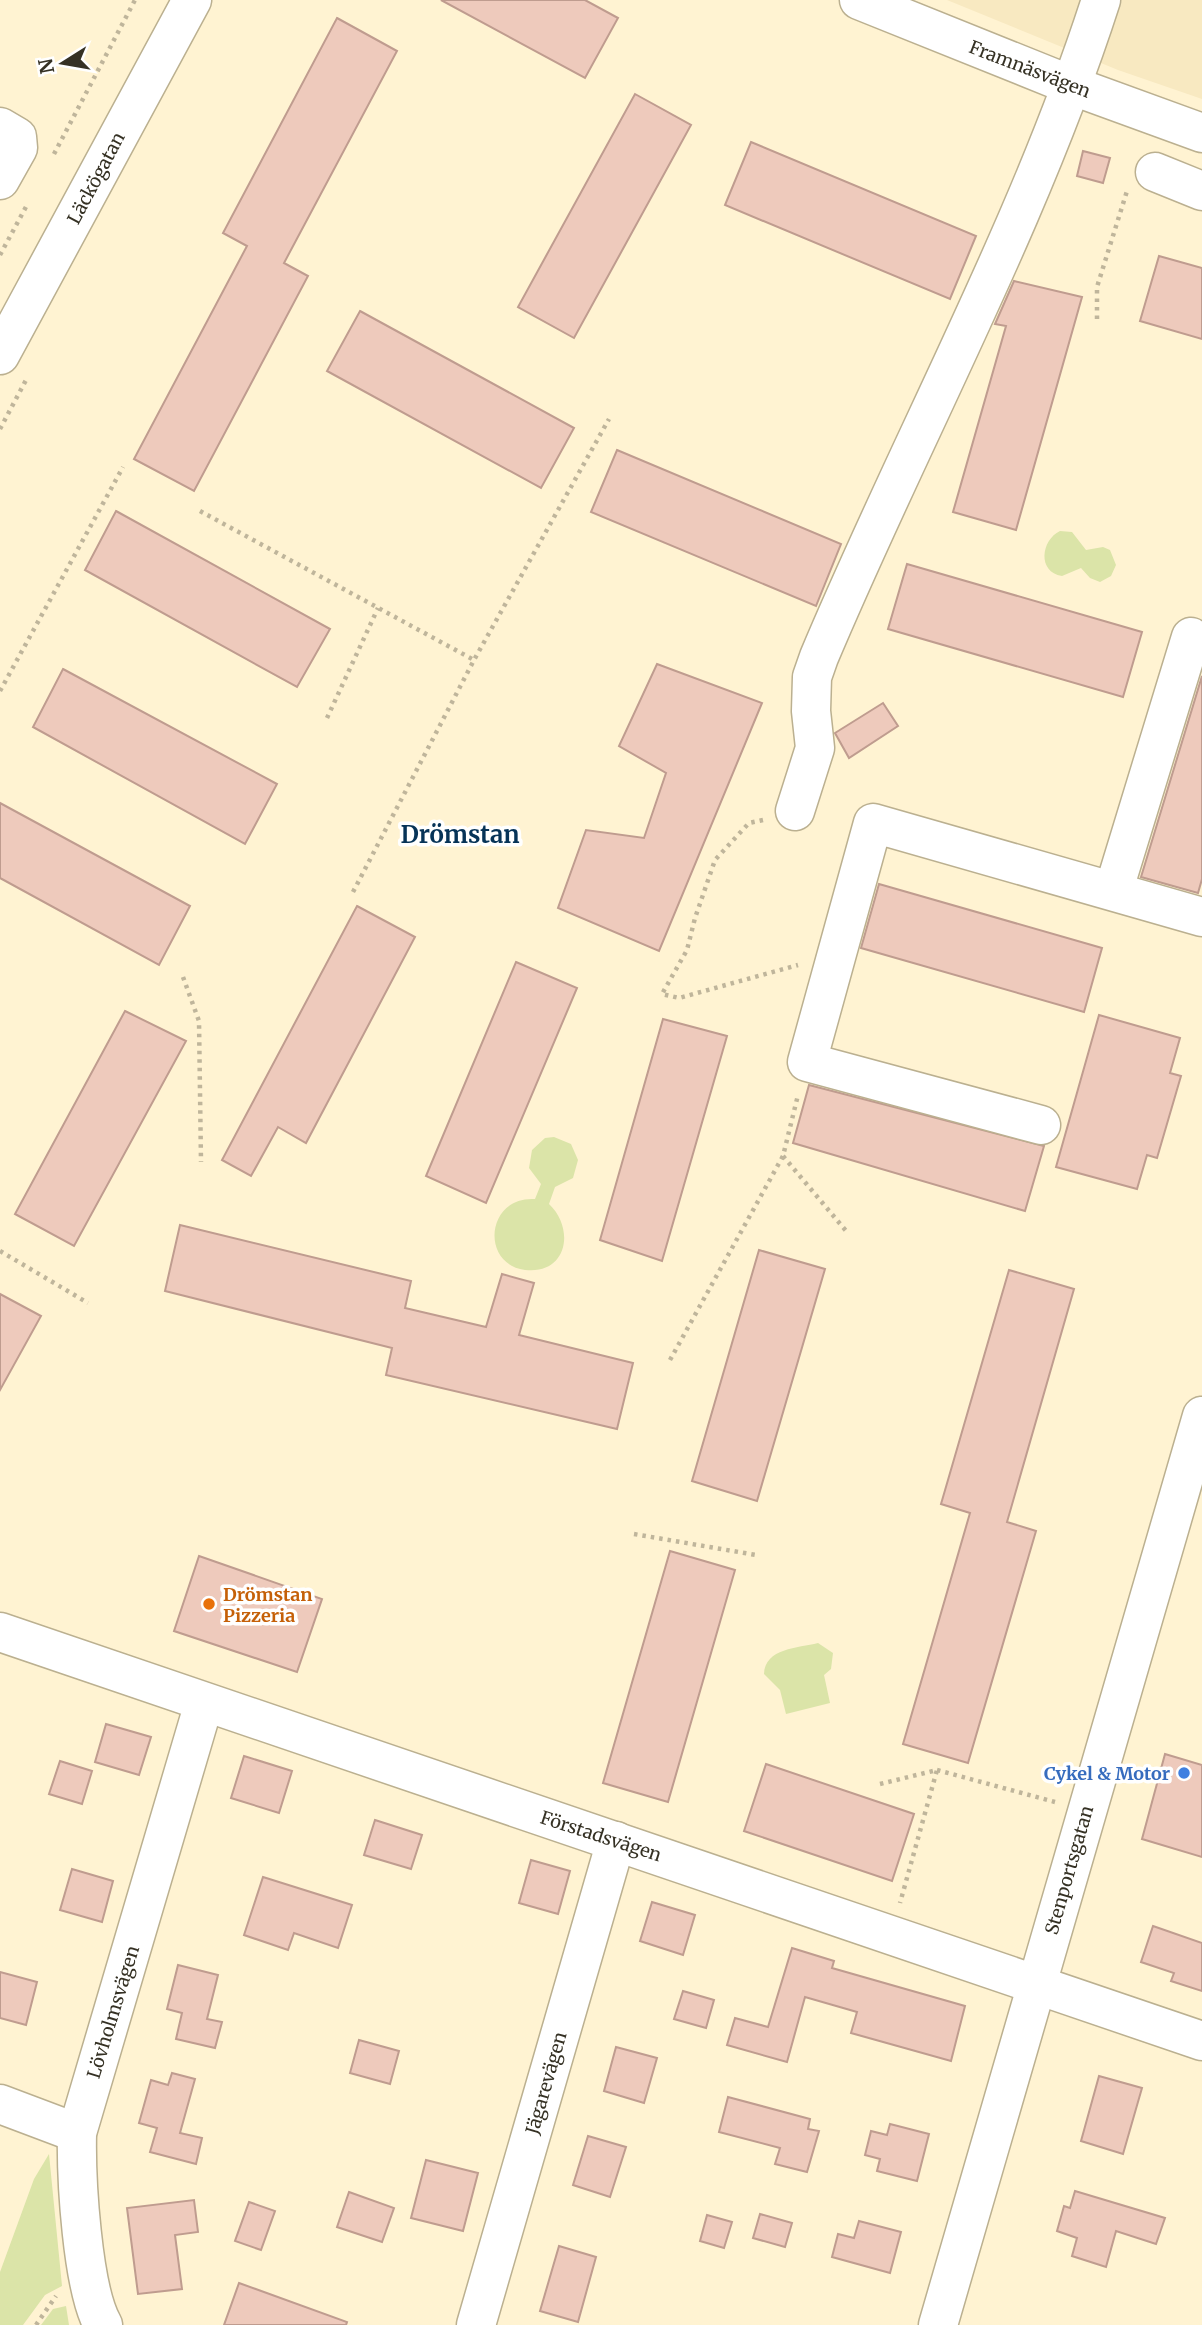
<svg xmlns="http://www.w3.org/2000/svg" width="1202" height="2325" viewBox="0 0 1202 2325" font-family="Merriweather,serif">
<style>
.built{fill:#f8e9c1}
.green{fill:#dbe4a8}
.building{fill:#eecabc;stroke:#bf9c8f;stroke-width:2}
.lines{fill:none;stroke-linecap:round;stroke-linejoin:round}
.minor-casing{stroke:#bbb090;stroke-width:41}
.major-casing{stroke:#bbb090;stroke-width:41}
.path{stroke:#bfb59b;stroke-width:4.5;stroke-dasharray:3.5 5;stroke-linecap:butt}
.minor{stroke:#fff;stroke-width:38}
.major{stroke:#fff;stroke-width:38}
.food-dot{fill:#e8710a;stroke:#fff;stroke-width:2.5}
.shop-dot{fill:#3f7fe0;stroke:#fff;stroke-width:2.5}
.labels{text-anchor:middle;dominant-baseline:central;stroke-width:7;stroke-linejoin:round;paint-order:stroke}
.street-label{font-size:18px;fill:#353124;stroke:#fff}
.food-label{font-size:18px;font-weight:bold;fill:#c56008;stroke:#fff;text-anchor:start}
.shop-label{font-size:18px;font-weight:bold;fill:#366cbe;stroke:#fff;text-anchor:end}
.district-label{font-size:24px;font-weight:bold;fill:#063357;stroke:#fff}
</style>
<rect width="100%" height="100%" fill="#fff3d2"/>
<polygon class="built" points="947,0 1202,0 1202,99 1118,70"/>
<g class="green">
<path d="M1060,531L1072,532L1086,550L1103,547L1110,550L1116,565L1111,576L1100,582L1090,578L1081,568L1062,576C1037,572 1041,540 1060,531Z"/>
<path d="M554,1137L571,1144L578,1160L573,1178L555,1187L549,1204C575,1228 568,1275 525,1270C480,1264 486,1196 535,1199L541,1184L529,1168L532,1150L545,1138Z"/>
<path d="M818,1643L833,1653L831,1669L824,1675L830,1703L786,1714L780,1690L764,1674C765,1648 798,1648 818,1643Z"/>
<polygon points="49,2154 62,2286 45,2295 23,2325 0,2325 0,2272 34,2179"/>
<polygon points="66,2306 69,2325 41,2325 53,2309"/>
</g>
<g class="building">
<polygon points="441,0 585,0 618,18 585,78"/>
<polygon points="337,18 397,51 284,263 308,276 194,491 134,459 247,246 223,233"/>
<polygon points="635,94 691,125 574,338 518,307"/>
<polygon points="751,142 976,236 950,299 725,205"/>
<polygon points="1083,151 1110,158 1103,183 1077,176"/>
<polygon points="1159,256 1202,268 1202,339 1140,321"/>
<polygon points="1014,281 1082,297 1016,530 953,512 1006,326 995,324"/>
<polygon points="360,311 574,428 541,488 327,371"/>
<polygon points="617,450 841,544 816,606 591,512"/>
<polygon points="116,511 330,629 297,687 85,570"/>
<polygon points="907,564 1142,632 1123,697 888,629"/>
<polygon points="657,664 762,703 659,951 558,908 586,830 644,838 666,773 619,746"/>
<polygon points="63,669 277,784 245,844 33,727"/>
<polygon points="1202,676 1202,879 1198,893 1141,877"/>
<polygon points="883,703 898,726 849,758 835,733"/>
<polygon points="0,803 190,906 159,965 0,878"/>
<polygon points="879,884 1102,948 1084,1012 861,948"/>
<polygon points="357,906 415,937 306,1143 278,1127 251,1176 222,1160"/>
<polygon points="516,962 577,988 486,1203 426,1176"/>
<polygon points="125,1011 186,1041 74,1246 15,1214"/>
<polygon points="1099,1015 1180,1038 1170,1073 1181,1076 1157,1158 1147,1155 1137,1189 1056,1167"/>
<polygon points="663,1019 727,1036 662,1261 600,1240"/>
<polygon points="809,1085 1044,1146 1025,1211 793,1143"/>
<polygon points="180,1225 411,1281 405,1308 486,1327 502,1274 534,1283 519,1335 633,1363 617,1429 386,1375 392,1348 165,1291"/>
<polygon points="759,1250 825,1269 757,1501 692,1481"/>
<polygon points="1009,1270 1074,1289 1007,1522 1036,1531 968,1763 903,1744 970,1513 941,1504"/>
<polygon points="0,1294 41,1316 0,1390"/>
<polygon points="670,1551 735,1570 668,1802 603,1783"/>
<polygon points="199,1556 322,1599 297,1672 174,1631"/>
<polygon points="106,1724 151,1737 139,1775 95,1762"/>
<polygon points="1165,1754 1202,1765 1202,1857 1142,1839"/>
<polygon points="244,1756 292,1771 279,1813 231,1798"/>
<polygon points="60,1761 92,1771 82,1804 49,1794"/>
<polygon points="766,1764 914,1814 892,1881 744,1831"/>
<polygon points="375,1820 422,1835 411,1869 364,1855"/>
<polygon points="531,1860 570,1871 558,1914 519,1903"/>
<polygon points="72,1869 113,1881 102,1922 60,1910"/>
<polygon points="263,1877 352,1905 338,1948 294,1933 288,1950 244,1935"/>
<polygon points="652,1902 695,1915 683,1955 640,1941"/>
<polygon points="1153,1926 1202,1943 1202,1991 1171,1981 1174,1973 1141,1962"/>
<polygon points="792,1948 834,1961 832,1968 965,2006 951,2061 851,2033 857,2012 805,1997 787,2062 727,2045 735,2018 768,2027"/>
<polygon points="178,1965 218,1975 207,2019 222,2022 215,2048 176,2039 182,2013 167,2009"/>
<polygon points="0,1972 37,1982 26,2025 0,2018"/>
<polygon points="683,1991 714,2000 706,2028 674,2019"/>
<polygon points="359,2040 399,2051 390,2084 350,2073"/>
<polygon points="616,2047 657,2058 644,2103 604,2091"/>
<polygon points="172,2073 195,2079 180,2133 202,2138 196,2164 150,2152 157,2128 139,2123 151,2080 168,2085"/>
<polygon points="1099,2076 1142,2088 1123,2154 1081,2141"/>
<polygon points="728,2097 810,2119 808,2129 819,2131 807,2172 775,2164 780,2148 719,2132"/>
<polygon points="890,2124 929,2134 917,2181 877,2171 880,2159 865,2155 871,2131 887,2135"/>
<polygon points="588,2136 626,2147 610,2197 573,2185"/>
<polygon points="426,2160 478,2173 463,2231 411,2218"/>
<polygon points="1075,2191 1165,2218 1156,2244 1116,2231 1106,2267 1072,2256 1077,2238 1057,2231 1064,2206 1070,2208"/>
<polygon points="349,2192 394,2208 382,2242 337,2227"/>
<polygon points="194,2200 198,2232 175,2235 182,2289 138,2294 127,2208"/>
<polygon points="249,2202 275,2211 261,2250 235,2241"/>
<polygon points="760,2214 792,2223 785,2247 753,2238"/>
<polygon points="707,2215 732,2222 724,2248 700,2241"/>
<polygon points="859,2221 901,2232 890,2273 832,2257 838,2234 854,2238"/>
<polygon points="559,2246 596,2257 578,2322 540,2311"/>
<polygon points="239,2283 347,2322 346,2325 224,2325"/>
</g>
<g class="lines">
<g class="minor-casing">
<g id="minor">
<polyline points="859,0 1073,86 1202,133"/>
<polyline points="0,127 17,137 18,148 0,180"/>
<polyline points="1155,172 1202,191"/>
<path d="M795,811L815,748L811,711L812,677L819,657C911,438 1028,227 1101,0"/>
<polyline points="1114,889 1191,637"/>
<polyline points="1041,1125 807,1062 873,823 1202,917"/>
<polyline points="0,1632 1202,2041"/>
<polyline points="0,2104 77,2133"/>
<path d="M103,2325C82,2288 76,2178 77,2133L204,1703"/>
<polyline points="476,2325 616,1841"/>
<polyline points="938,2325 1202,1416"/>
</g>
</g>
<g class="major-casing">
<polyline id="major" points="0,355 192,0"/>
</g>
<g class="path">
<polyline points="54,154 135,0"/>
<polyline points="0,255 27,205"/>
<polyline points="1097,319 1097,287 1127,191"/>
<polyline points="0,429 26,380"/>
<polyline points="200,511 474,660"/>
<polyline points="0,691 123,467"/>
<polyline points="327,718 378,608"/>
<polyline points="763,820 749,823 715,860 695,918 687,950 662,994 679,998 798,965"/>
<polyline points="353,892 474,660 609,419"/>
<polyline points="183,977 199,1021 201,1162"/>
<polyline points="783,1156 847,1232"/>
<polyline points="0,1251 88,1303"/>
<polyline points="670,1360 783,1156 798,1095"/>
<polyline points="634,1534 756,1555"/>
<polyline points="937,1770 1055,1802"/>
<polyline points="880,1784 937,1770 900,1903"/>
<polyline points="36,2325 56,2296"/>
</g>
<use href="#minor" class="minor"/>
<use href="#major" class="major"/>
</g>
<circle class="food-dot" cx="209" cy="1604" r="7"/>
<circle class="shop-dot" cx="1184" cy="1773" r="7"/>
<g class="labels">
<g class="street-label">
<text transform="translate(1030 69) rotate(21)">Framnäsvägen</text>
<text transform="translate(96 178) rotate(-62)">Läckögatan</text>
<text transform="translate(601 1836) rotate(18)">Förstadsvägen</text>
<text transform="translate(1069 1870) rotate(-74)">Stenportsgatan</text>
<text transform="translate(113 2012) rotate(-73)">Lövholmsvägen</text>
<text transform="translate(546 2083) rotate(-74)">Jägarevägen</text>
</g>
<g class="food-label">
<text x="223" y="1594">Drömstan<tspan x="223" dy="21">Pizzeria</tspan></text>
</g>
<g class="shop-label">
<text x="1170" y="1773">Cykel &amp; Motor</text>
</g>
<g class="district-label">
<text x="460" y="834">Drömstan</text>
</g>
</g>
<g transform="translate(63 63) rotate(259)" stroke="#ffffff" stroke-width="5" paint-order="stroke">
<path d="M0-5L12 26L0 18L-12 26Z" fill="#353124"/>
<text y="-10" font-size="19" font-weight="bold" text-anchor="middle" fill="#353124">N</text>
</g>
</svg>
